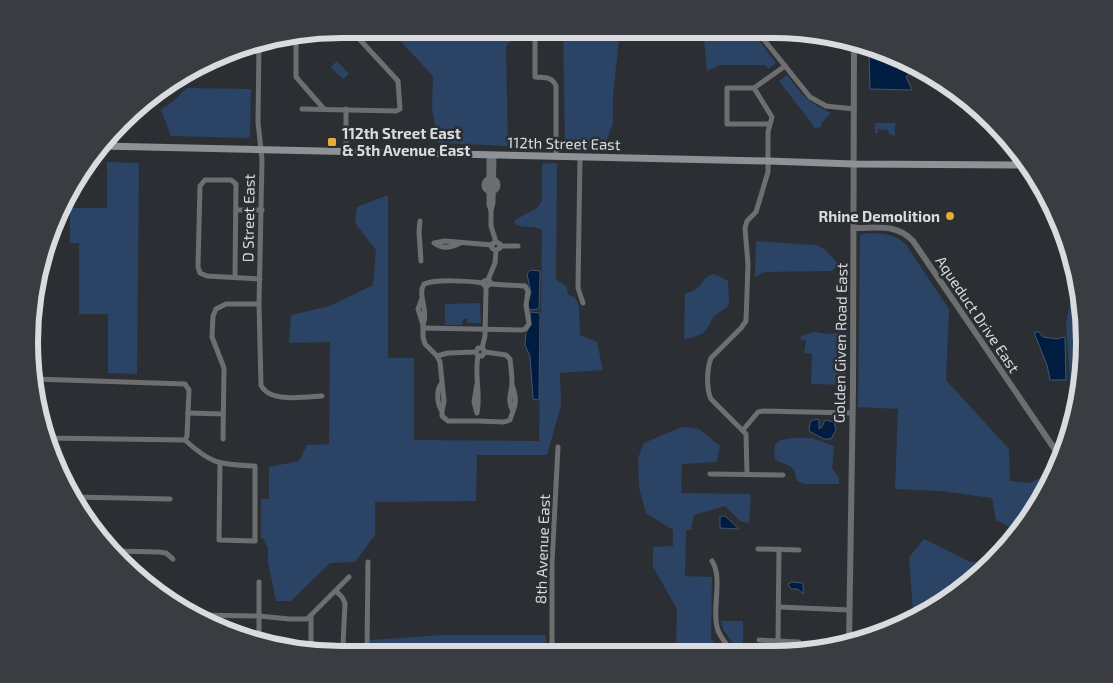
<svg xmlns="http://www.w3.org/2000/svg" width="1113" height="683" viewBox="0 0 1113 683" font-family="'Exo 2',sans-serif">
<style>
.green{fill:#2b4364}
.water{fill:#011c41;stroke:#425570}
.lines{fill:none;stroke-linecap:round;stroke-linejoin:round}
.minor{stroke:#6c6e70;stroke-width:5}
.tertiary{stroke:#6c6e70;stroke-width:6}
.secondary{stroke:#8e9195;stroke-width:7}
.poi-dot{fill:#eba93a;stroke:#2b2f33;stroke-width:2}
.labels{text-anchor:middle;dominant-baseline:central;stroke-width:5;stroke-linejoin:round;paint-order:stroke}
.poi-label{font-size:15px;font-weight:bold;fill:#d9dbde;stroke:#2b2f33;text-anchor:start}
.street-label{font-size:15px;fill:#d9dbde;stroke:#2b2f33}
.rim{fill:none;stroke:#d9dbde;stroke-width:6}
</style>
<rect width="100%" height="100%" fill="#2b2f33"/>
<g class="green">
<polygon points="389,29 517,30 506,47 508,146 438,143 432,108 433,76"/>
<polygon points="563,30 620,30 613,94 613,123 604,148 565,145"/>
<polygon points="740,37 758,39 776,63 768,69 765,65 720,65 707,71 704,38"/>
<polygon points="337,61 349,74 343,79 331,67"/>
<path d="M787,75C802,95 807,102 831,113L822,122L821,127L813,128V125L779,81Z"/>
<polygon points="186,88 251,89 250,136 248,138 171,136 161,110 178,97"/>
<polygon points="875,123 895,123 895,136 889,134 888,130 878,129 878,133 875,133"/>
<polygon points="107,162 139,163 137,374 108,373 108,314 79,314 79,243 70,243 70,208 107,208"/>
<path d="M557,163L556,279L567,287L568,295L575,297L579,306L580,335L597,342L603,370L560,373L561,405L547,455H477L476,501L375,502V535L355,562L330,563L291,601H276L268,562V546L266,545L263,538H261V499H269V467L299,461L307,445L329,444L330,342L289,343L291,315L330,306L373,285L376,250L355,223L357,207L388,195V358H414V440L539,441L542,230C533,224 523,230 514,223L515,220L537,208L542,200V164Z"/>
<path d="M864,233C882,234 894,232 907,246L949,309L946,380L1009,449L1010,481L1030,483L1048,474L1033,505L1025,508C1027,517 1026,524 1018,531L996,520L992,498L941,491L895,489L898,409L858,407L860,236Z"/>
<polygon points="756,241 816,245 824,249 837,262 836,267 832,271 765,272 755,277"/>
<polygon points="1072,271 1082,300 1074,422 1071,427 1070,381 1066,323 1071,299 1070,281"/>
<path d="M714,274L728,281L729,302L727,307L714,316L706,330L702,334L684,340L685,293C704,291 699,277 714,274Z"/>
<polygon points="480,303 481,323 467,323 467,319 463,319 462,325 445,325 445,304"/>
<path d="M815,332C828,335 832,333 845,333L846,385L811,384L812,354L804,353L806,340H800L801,336Z"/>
<polygon points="682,427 699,429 720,446 717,462 682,464 681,493 751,494 749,523 740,521 725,506 694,515 691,530 686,530 685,576 712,577 711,638 722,653 676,653 677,609 653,567 653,547 673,546 673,530 646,513 639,488 638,458 644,443"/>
<path d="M793,438H812L834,446L832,468L839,478V484H804L797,481C796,478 795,472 793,469C788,463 779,464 774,458L775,444L781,440Z"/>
<polygon points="924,539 970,562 985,562 928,612 920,615 913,611 909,557"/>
<polygon points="721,621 743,621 743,653 739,653 723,629"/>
<polygon points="444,635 546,635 546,653 370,652 370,640"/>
</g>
<g class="water">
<polygon points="869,47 896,55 915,66 906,77 912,90 870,89"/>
<polygon points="530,270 540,271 539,309 529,310 528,303 531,293 527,274"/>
<polygon points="530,312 540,313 539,400 533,399 530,356 525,345 526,333 531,324"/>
<polygon points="1035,332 1039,332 1043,337 1057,339 1065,337 1066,380 1050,380 1047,365 1035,335"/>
<polygon points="816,419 819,420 819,429 822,427 825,420 834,422 836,430 831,439 824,439 809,431 810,422"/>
<polygon points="723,516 725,516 739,529 720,528 720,517"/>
<polygon points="792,582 803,583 803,594 798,589 791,589 788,584"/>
</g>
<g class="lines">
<g class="minor">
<path d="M535,30V77C544,78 552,76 556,86V157"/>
<polyline points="757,31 810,97 826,106 854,109"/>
<polyline points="296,36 296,77 324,109"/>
<polyline points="784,36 830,36"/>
<path d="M259,42L258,122L262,160L259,304L261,385C269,403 305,397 322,396"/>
<polyline points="754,88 727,88 727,124 769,124"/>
<polyline points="754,88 785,66"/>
<polyline points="302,109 396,111 400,109 398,81 350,29"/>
<polyline points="346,151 346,109"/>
<polyline points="489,155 489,205 491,210 493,203 494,155"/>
<polyline points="580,157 578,288 583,303"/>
<circle cx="491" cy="185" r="7"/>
<polyline points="237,210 262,210"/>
<polyline points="491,210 491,226 496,242"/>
<polyline points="420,221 419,232 421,261"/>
<path d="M460,243C451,248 442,249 434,243L445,241L492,245"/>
<polyline points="500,246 518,246"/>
<polyline points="44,251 44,250"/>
<polyline points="235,277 236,184 231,180 205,180 200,186 198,267 200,273 207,276 260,279"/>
<polyline points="488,280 495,263 496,250 500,248 500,244 496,242 493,243 491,246 493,249 496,250"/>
<path d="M422,298L418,309L423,325C429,310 417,295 424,284C435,279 470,281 483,283"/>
<polyline points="32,321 38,319 39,316 40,273"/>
<path d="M423,325V337L425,344L437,356L440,362L444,401L442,411C437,404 436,391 441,384"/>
<polyline points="423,328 522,330 525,329 529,324 526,305 528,291 525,286 490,284"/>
<polyline points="482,348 485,336 486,290 486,287 490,284 490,281 487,280 484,281 483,284 486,287"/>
<path d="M485,352L506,355L510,359C511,367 512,376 512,384C511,394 507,401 513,411C517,403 515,393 512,385"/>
<polyline points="437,356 448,353 476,352"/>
<polyline points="35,379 185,384 189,390 187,436 185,440"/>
<path d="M477,384L474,402L477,413C481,394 474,376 478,356L476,352L478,348H482L484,350V353L482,356H478"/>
<polyline points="442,411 442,416 448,421 477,421 504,422 510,420 513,411"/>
<polyline points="188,413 223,414"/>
<polyline points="743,430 758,412 763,411 852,413"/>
<polyline points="45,438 185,440"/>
<polyline points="223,439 224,368 212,337 213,316 216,309 226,304 259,304"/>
<path d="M185,440C212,465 220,464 255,466V541L219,540L220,464"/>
<polyline points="710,474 783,475"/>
<path d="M747,474L746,434L711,399C706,389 707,368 711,358L741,328L746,321L748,264L745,228L747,221L756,212L768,172V132L772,117L754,88"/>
<polyline points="73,497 170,499"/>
<polyline points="758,549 799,550"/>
<polyline points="115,551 159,552 166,553 173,559"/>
<path d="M712,561C723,578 712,607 717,627C719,637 727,644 733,653"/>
<polyline points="779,607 849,610"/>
<polyline points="195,615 259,616 289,619 307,619 349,577"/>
<polyline points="259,640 259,582"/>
<polyline points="759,640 799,642"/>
<polyline points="778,640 779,549"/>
<polyline points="311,649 339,649 343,645 345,603 342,597 336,591"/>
<polyline points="311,650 311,616"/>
<polyline points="367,652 368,562"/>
<polyline points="552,653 552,563 558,447"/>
</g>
<g class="tertiary">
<path d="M854,228C876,228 896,223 913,241L1058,454"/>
<polyline points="849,644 853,388 854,43"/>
</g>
<polyline class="secondary" points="102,146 768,161 854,164 1025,165"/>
</g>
<g class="poi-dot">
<rect x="327" y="137" width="10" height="10" rx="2.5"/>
<circle cx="950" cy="216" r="5"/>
</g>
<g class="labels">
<g class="poi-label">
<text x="342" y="133">112th Street East<tspan x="342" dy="17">&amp; 5th Avenue East</tspan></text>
<text x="940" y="216" text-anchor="end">Rhine Demolition</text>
</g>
<g class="street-label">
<text transform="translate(564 143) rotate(1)">112th Street East</text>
<text transform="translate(248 218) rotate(-89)">D Street East</text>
<text transform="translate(978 314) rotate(56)">Aqueduct Drive East</text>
<text transform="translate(840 343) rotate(-89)">Golden Given Road East</text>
<text transform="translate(542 549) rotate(-88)">8th Avenue East</text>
</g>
</g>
<path d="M0 0H1113V683H0ZM342 38H772A304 304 0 0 1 1076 342V342A304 304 0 0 1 772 646H342A304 304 0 0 1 38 342V342A304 304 0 0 1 342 38Z" fill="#393d41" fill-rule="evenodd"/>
<path class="rim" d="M342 38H772A304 304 0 0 1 1076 342V342A304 304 0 0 1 772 646H342A304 304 0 0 1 38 342V342A304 304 0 0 1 342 38Z"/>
</svg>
